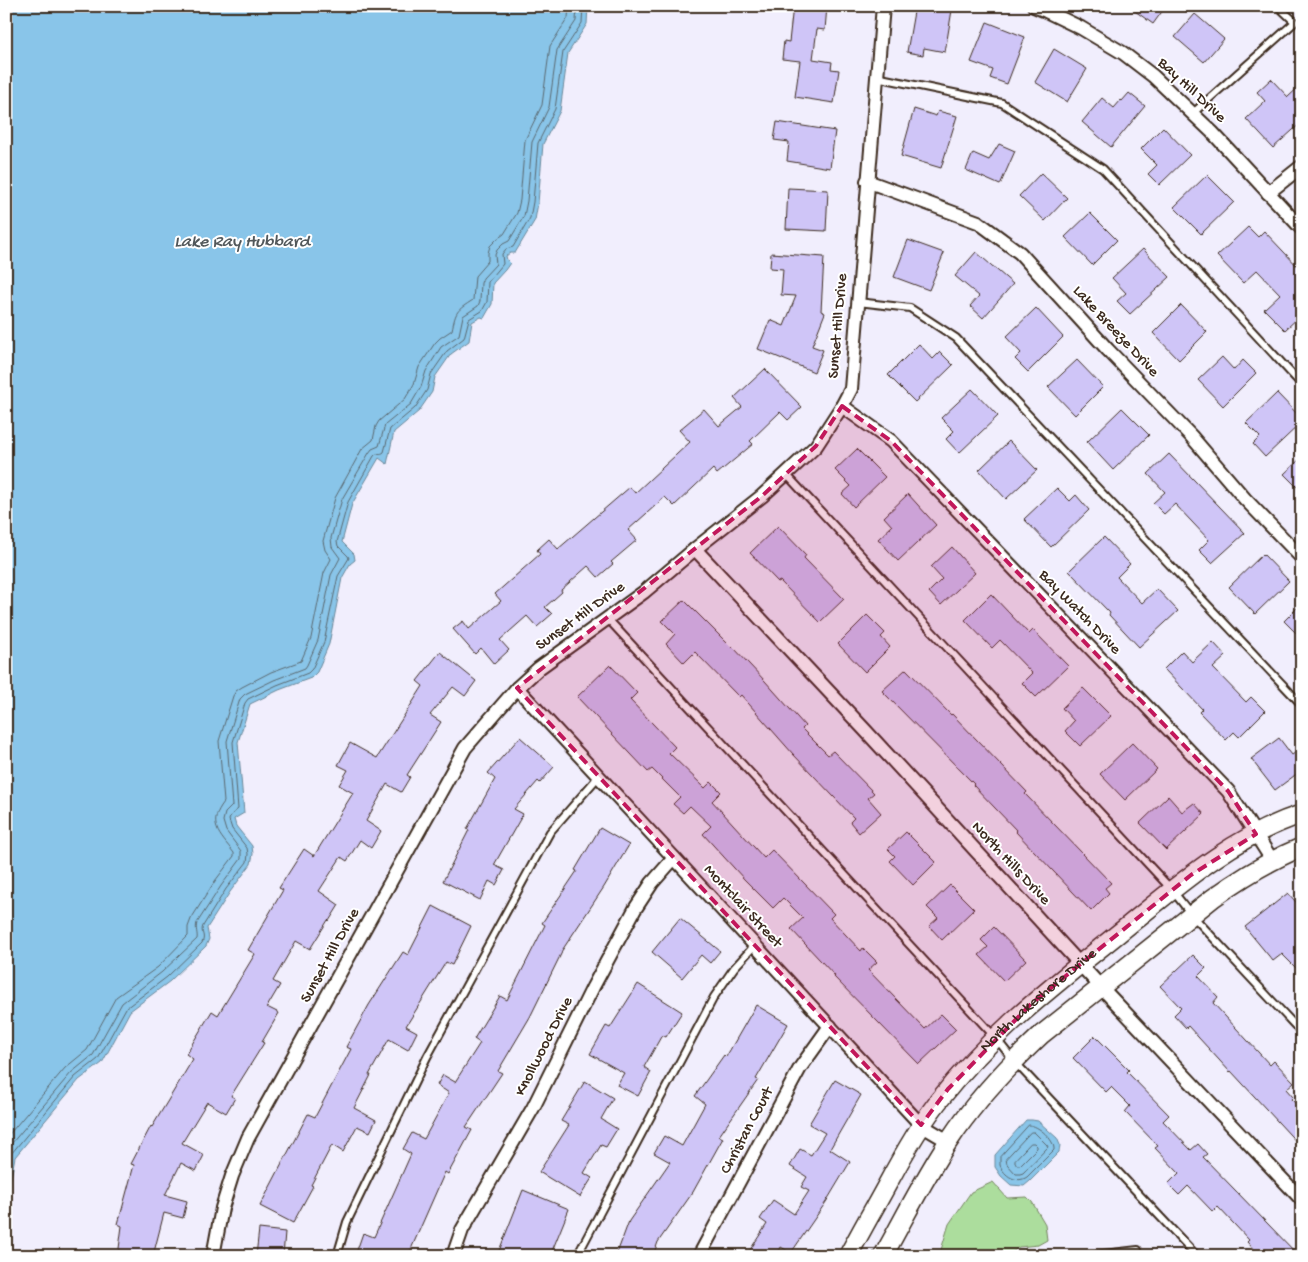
<svg xmlns="http://www.w3.org/2000/svg" width="1308" height="1262" viewBox="0 0 1308 1262" font-family="'Gochi Hand',sans-serif">
<style>
.green{fill:#acdd9d;stroke:#74845e}
.water{fill:#89c5e9;stroke:#6a8798}
.lines{fill:none;stroke-linecap:round;stroke-linejoin:round}
.shore{stroke:#5a686f;stroke-width:1}
.building{fill:#cfc5f7;stroke:#3b2a1e}
.lane-casing{stroke:#3b2a1e;stroke-width:10}
.street-casing{stroke:#3b2a1e;stroke-width:16}
.secondary-casing{stroke:#3b2a1e;stroke-width:21}
.lane{stroke:#fff;stroke-width:6}
.street{stroke:#fff;stroke-width:12}
.secondary{stroke:#fff;stroke-width:18}
.marked{fill:#c2185b;fill-opacity:0.2;stroke:#c2185b;stroke-width:4;stroke-dasharray:10 6;stroke-linejoin:round}
.labels{text-anchor:middle;dominant-baseline:central;stroke-width:4;stroke-linejoin:round;paint-order:stroke}
.street-label{font-size:16px;fill:#3b2a1e;stroke:#fff}
.water-label{font-size:18px;font-style:italic;fill:#52585b;stroke:#fff}
</style>
<rect width="100%" height="100%" fill="#f1eefd"/>
<filter id="ink" filterUnits="userSpaceOnUse"><feTurbulence type="fractalNoise" baseFrequency=".02" numOctaves="2"/><feDisplacementMap in="SourceGraphic" scale="10" xChannelSelector="R" yChannelSelector="G"/><feConvolveMatrix kernelMatrix="1 2 1 2 8 2 1 2 1" color-interpolation-filters="sRGB"/></filter>
<g filter="url(#ink)">
<polygon class="green" points="993,1182 1007,1198 1027,1197 1032,1202 1045,1224 1047,1240 1038,1245 1019,1247 1007,1256 942,1256 940,1253 949,1224 971,1192"/>
<g class="water">
<polygon points="6,6 588,6 587,24 568,53 560,111 543,144 538,203 535,220 515,253 510,253 506,256 507,260 510,263 505,270 493,283 492,304 484,318 481,317 472,322 469,341 451,354 435,377 432,392 419,411 394,432 387,464 379,458 352,504 342,542 354,554 355,560 350,564 342,578 329,644 317,672 311,678 279,690 250,704 238,742 244,813 234,819 236,826 252,846 253,854 251,864 230,892 207,928 209,939 206,946 170,981 130,1011 102,1063 79,1080 15,1157 6,1204"/>
<polygon points="1026,1120 1032,1120 1038,1121 1057,1138 1060,1145 1059,1152 1030,1181 1024,1186 1011,1185 1001,1176 995,1167 995,1155"/>
</g>
<g class="lines">
<g class="shore">
<path d="M1029,1125C1038,1125 1055,1140 1054,1150L1027,1177C1017,1184 1004,1176 1000,1165C1000,1164 1000,1158 1000,1157Z"/>
<polygon points="1031,1132 1034,1132 1047,1145 1048,1147 1023,1173 1020,1174 1016,1174 1007,1164 1006,1159"/>
<path d="M6,1138L65,1068L87,1050L116,997L158,967L188,936V927L191,919L215,881L234,856V853C219,834 207,824 224,802L219,741L233,696L236,691L242,687L271,672L301,661L311,638L324,573L331,559L325,550L323,541L335,498L362,449L373,440L376,426L379,421L405,399L414,384L419,367L435,343L440,338L452,330C456,311 456,311 473,300L475,276L488,261V253L490,246L497,239L504,234L517,213L520,200L525,140L542,105L550,46L568,18L569,6"/>
<polygon points="1031,1143 1034,1143 1037,1146 1037,1148 1020,1165 1017,1165 1015,1162 1015,1160"/>
<path d="M6,1150L71,1073L93,1055L122,1003L162,972L197,939C198,934 195,929 197,923L221,886L241,859V851L226,831L223,821L225,813L232,806L227,741L240,699L245,694L274,680L305,668L307,665L318,640L331,575L340,558L332,547L331,538L342,499L369,453L372,449L379,446L385,425L411,404L421,387L426,371L441,347L459,335L463,316L478,306L480,301L481,283L483,278L496,264L495,255L497,250L503,244L509,241L524,216L527,201L532,142L549,107L557,50L576,21L577,6"/>
<path d="M6,1177L11,1154L75,1077L98,1059L126,1008L167,977L202,943C206,935 200,933 203,926L226,889L247,862L248,854L247,848L232,829L229,820L231,815L238,809L233,742L245,703L248,699L277,685L308,673L312,669L324,642L338,576L349,558L348,556L338,546L337,542L348,502L374,456C377,452 381,455 384,452L390,429L415,408L427,390L431,374L447,351L464,338L469,319L482,311L487,302L488,282L503,264L502,254L506,249L513,247L530,218L533,202L538,143L555,109L563,52L582,23L583,6"/>
</g>
</g>
<g class="building">
<polygon points="793,6 827,6 825,30 817,29 813,59 832,62 831,69 839,70 834,103 795,97 800,61 782,59 784,41 789,42"/>
<polygon points="915,6 933,6 952,10 945,52 924,48 923,55 907,52"/>
<polygon points="1128,6 1166,6 1153,24"/>
<polygon points="1195,14 1224,39 1204,62 1175,37"/>
<polygon points="987,22 1025,37 1007,84 990,78 993,70 971,62"/>
<polygon points="1054,49 1087,69 1067,102 1035,82"/>
<polygon points="1271,79 1288,97 1302,84 1302,122 1273,148 1246,119 1265,101 1257,92"/>
<polygon points="1129,93 1145,106 1111,147 1082,122 1102,98 1114,108 1121,100 1122,101"/>
<polygon points="914,109 936,116 938,111 957,116 941,168 901,156"/>
<polygon points="777,122 835,131 830,168 787,161 789,142 774,140"/>
<polygon points="1163,127 1190,155 1159,185 1148,174 1157,165 1141,149"/>
<polygon points="999,144 1015,151 1000,185 966,170 973,153 989,160"/>
<polygon points="1041,173 1067,198 1045,221 1019,196"/>
<polygon points="1207,175 1234,202 1201,234 1174,207"/>
<polygon points="788,188 828,190 826,231 786,229"/>
<polygon points="1090,213 1117,240 1092,265 1065,237"/>
<polygon points="1248,227 1258,237 1264,231 1302,271 1302,314 1285,330 1264,309 1280,294 1257,270 1243,283 1217,256"/>
<polygon points="908,240 944,253 929,290 894,277"/>
<polygon points="1143,249 1170,277 1130,314 1117,301 1126,293 1112,278"/>
<polygon points="976,252 1013,284 983,318 970,306 979,296 955,276"/>
<polygon points="771,253 824,257 821,311 825,313 812,346 823,350 814,372 758,349 770,320 784,326 796,296 781,295 783,269 770,268"/>
<polygon points="1181,305 1207,332 1179,360 1153,333"/>
<polygon points="1036,308 1063,337 1028,372 1015,359 1021,353 1006,337"/>
<polygon points="919,344 933,359 940,352 953,365 915,402 888,375"/>
<polygon points="1222,357 1234,370 1243,360 1256,373 1223,406 1198,380"/>
<polygon points="1077,360 1103,387 1075,415 1048,387"/>
<polygon points="765,369 802,407 788,420 780,412 750,441 753,444 717,474 713,469 674,506 665,497 628,530 637,540 611,562 613,564 598,577 588,566 561,590 562,592 545,607 552,614 537,627 527,616 500,640 509,650 494,664 481,648 475,654 453,629 463,621 469,629 501,601 495,594 540,554 537,550 549,539 558,549 630,487 635,493 690,442 679,430 704,409 719,426 742,407 734,398"/>
<polygon points="972,389 998,416 959,453 946,439 954,431 941,418"/>
<polygon points="1277,393 1302,419 1302,422 1265,457 1253,444 1260,437 1246,423"/>
<polygon points="1122,408 1149,435 1113,470 1087,442"/>
<polygon points="1009,441 1037,470 1006,499 979,470"/>
<polygon points="857,449 885,477 854,507 842,494 851,486 835,470"/>
<polygon points="1169,454 1245,533 1212,563 1199,550 1209,540 1175,504 1164,514 1153,503 1165,492 1148,474"/>
<polygon points="1302,457 1302,492 1284,474"/>
<polygon points="1057,488 1070,501 1076,495 1089,510 1051,547 1024,519"/>
<polygon points="908,494 936,525 898,561 878,539 892,526 884,517"/>
<polygon points="778,526 806,555 804,558 844,599 820,622 780,581 778,582 750,553"/>
<polygon points="1104,537 1130,564 1117,577 1142,603 1157,589 1178,611 1139,647 1109,615 1110,613 1069,571"/>
<polygon points="952,547 975,573 941,605 929,592 942,579 931,567"/>
<polygon points="1263,554 1289,581 1255,614 1229,587"/>
<polygon points="991,594 1029,634 1033,630 1068,666 1036,697 1022,683 1032,673 1000,640 992,648 965,620"/>
<polygon points="684,600 732,648 733,647 765,681 805,726 802,729 828,755 833,751 874,793 868,798 881,813 859,833 850,822 854,818 793,754 741,695 739,697 695,652 684,663 666,644 675,634 662,621"/>
<polygon points="1302,603 1302,639 1284,621"/>
<polygon points="867,615 885,633 881,637 890,647 865,672 838,644"/>
<polygon points="1213,642 1226,656 1213,668 1246,702 1251,697 1265,711 1239,737 1234,732 1226,740 1199,712 1202,709 1164,669 1182,651 1192,662"/>
<polygon points="440,652 476,681 465,696 453,687 430,715 441,722 407,775 410,777 401,792 387,784 366,821 381,831 371,848 360,840 347,861 341,857 319,891 339,905 329,921 328,920 310,949 296,941 273,981 280,985 267,1007 279,1013 262,1042 264,1043 231,1096 235,1098 226,1113 207,1102 182,1143 204,1155 196,1171 181,1163 165,1195 187,1201 183,1218 164,1213 153,1256 118,1256 122,1226 118,1224 134,1165 131,1164 151,1126 152,1127 193,1059 186,1054 212,1011 218,1015 255,954 248,950 283,890 279,888 304,849 314,856 353,793 339,785 348,770 338,765 350,743 377,758 423,686 417,681"/>
<polygon points="610,665 637,693 630,700 675,747 669,753 705,788 711,782 721,792 712,801 764,858 772,850 834,914 830,918 861,951 863,948 877,962 868,970 925,1029 941,1014 956,1029 919,1064 834,977 835,976 791,929 803,918 783,898 773,908 744,879 703,834 711,826 690,806 683,813 673,804 680,797 652,769 648,772 577,697"/>
<polygon points="906,669 951,715 952,714 1027,792 1025,794 1111,883 1105,888 1109,893 1091,911 1016,832 1017,831 973,785 974,784 882,691"/>
<polygon points="1083,688 1111,716 1080,746 1065,731 1074,721 1062,708"/>
<polygon points="520,737 554,767 540,783 538,781 514,809 523,814 494,865 504,870 496,885 489,881 480,900 443,881 469,830 467,829 495,779 488,773"/>
<polygon points="1279,738 1292,755 1302,748 1302,770 1275,790 1251,759"/>
<polygon points="1132,743 1157,769 1125,800 1100,774"/>
<polygon points="1168,796 1182,812 1194,803 1204,814 1166,850 1140,823"/>
<polygon points="600,828 629,845 604,887 561,952 562,952 530,1017 498,1071 502,1073 466,1127 472,1130 448,1174 445,1172 408,1256 355,1256 363,1233 374,1237 411,1154 403,1149 412,1133 424,1139 449,1093 437,1085 443,1075 455,1082 480,1043 474,1039 500,996 507,1000 545,925 542,923 577,871 575,870"/>
<polygon points="906,832 936,862 913,885 890,861 895,856 888,849"/>
<polygon points="950,885 974,909 942,940 929,926 938,918 927,907"/>
<polygon points="1288,893 1302,909 1302,974 1282,954 1273,961 1245,927"/>
<polygon points="433,906 471,926 452,965 446,962 406,1026 417,1032 408,1050 389,1039 369,1075 371,1075 354,1108 376,1120 370,1132 357,1126 343,1152 332,1145 311,1185 313,1186 293,1223 260,1206 308,1114 315,1117 351,1049 346,1047 369,1005 403,952 408,955"/>
<polygon points="680,918 720,951 710,963 701,955 682,978 652,952"/>
<polygon points="994,927 1026,960 1004,981 979,955 988,947 981,940"/>
<polygon points="1193,955 1206,968 1198,976 1218,997 1213,1003 1270,1065 1274,1061 1294,1082 1286,1089 1293,1097 1291,1099 1302,1110 1302,1148 1231,1071 1230,1072 1188,1026 1186,1028 1174,1015 1181,1008 1160,986"/>
<polygon points="638,984 682,1012 666,1037 662,1035 644,1067 651,1072 638,1096 617,1085 624,1073 590,1054 606,1026 610,1028"/>
<polygon points="756,1005 788,1024 756,1079 758,1080 719,1136 723,1138 693,1192 658,1242 653,1256 616,1256 629,1221 670,1162 654,1153 664,1136 682,1146 705,1104 695,1096 724,1055 726,1057"/>
<polygon points="1095,1036 1129,1070 1127,1072 1169,1115 1163,1121 1191,1150 1198,1144 1207,1154 1203,1157 1299,1256 1260,1256 1247,1242 1249,1240 1218,1207 1213,1212 1188,1186 1179,1195 1168,1184 1179,1173 1155,1148 1158,1146 1125,1112 1130,1106 1111,1087 1106,1092 1073,1058"/>
<polygon points="835,1080 861,1095 830,1149 850,1162 826,1202 791,1253 781,1247 777,1256 746,1256 767,1224 760,1219 773,1200 794,1214 809,1191 801,1187 807,1177 790,1166 800,1149 811,1155 825,1133 809,1124"/>
<polygon points="585,1081 613,1098 601,1119 617,1129 606,1147 601,1145 584,1173 592,1178 580,1197 539,1172 569,1125 561,1121"/>
<polygon points="523,1190 569,1209 550,1256 497,1256"/>
<polygon points="259,1229 285,1232 283,1256 256,1256"/>
</g>
<g class="lines">
<g class="lane-casing">
<g id="lane">
<polyline points="876,77 1002,103 1103,169 1302,385"/>
<polyline points="1192,114 1295,22 1278,6"/>
<polyline points="858,302 910,308 956,338 1302,705"/>
<polyline points="786,474 1172,890 1191,914 1302,1033"/>
<polyline points="607,618 995,1037 1014,1061 1197,1256"/>
<polyline points="337,1256 347,1222 427,1057 550,832 599,776"/>
<polyline points="577,1256 714,997 734,968 755,945"/>
<polyline points="1086,1256 1138,1250"/>
</g>
</g>
<g class="street-casing">
<g id="street">
<polyline points="1034,6 1046,11 1081,28 1123,53 1153,76 1212,132 1302,229"/>
<polyline points="867,181 978,222 1020,253 1108,350 1191,436 1245,499 1302,558"/>
<polyline points="1268,193 1302,166"/>
<polyline points="842,406 891,441 1228,791 1272,860"/>
<polyline points="695,549 864,729 1101,987 1302,1200"/>
<polyline points="517,688 921,1125 948,1141"/>
<polyline points="213,1256 222,1208 232,1176 248,1138 465,748 517,688 539,668 644,592 695,549 762,496 786,474 816,446 842,406 851,389 883,6"/>
<polyline points="453,1256 462,1230 533,1108 593,987 635,909 652,883 674,858"/>
<polyline points="699,1256 800,1068 830,1026"/>
</g>
</g>
<g class="secondary-casing">
<g id="secondary">
<path id="s1" d="M848,1256C861,1231 875,1207 888,1183C903,1155 918,1128 937,1103C990,1034 1053,986 1119,933C1176,887 1231,837 1302,814"/>
<path d="M883,1256C905,1217 925,1176 950,1139C975,1101 1007,1067 1041,1035L1213,898C1241,878 1270,860 1302,847"/>
</g>
</g>
<use href="#lane" class="lane"/>
<use href="#street" class="street"/>
<use href="#secondary" class="secondary"/>
</g>
</g>
<path class="marked" d="M842,406L891,441L1228,791L1256,834L1191,875L1031,1004L948,1089L921,1125L517,688L762,496L816,446Z"/>
<g class="labels">
<g class="street-label">
<text transform="translate(1191 91) rotate(43)">Bay Hill Drive</text>
<text transform="translate(839 326) rotate(-85)">Sunset Hill Drive</text>
<text transform="translate(1115 332) rotate(47)">Lake Breeze Drive</text>
<text transform="translate(1079 613) rotate(46)">Bay Watch Drive</text>
<text transform="translate(581 617) rotate(-36)">Sunset Hill Drive</text>
<text transform="translate(1010 864) rotate(47)">North Hills Drive</text>
<text transform="translate(742 907) rotate(47)">Montclair Street</text>
<text transform="translate(331 956) rotate(-61)">Sunset Hill Drive</text>
<text stroke="none"><textPath href="#s1" startOffset="322">North Lakeshore Drive</textPath></text>
<text transform="translate(545 1047) rotate(-63)">Knollwood Drive</text>
<text transform="translate(748 1131) rotate(-62)">Christan Court</text>
</g>
<g class="water-label">
<text x="242" y="242">Lake Ray Hubbard</text>
</g>
</g>
<rect width="1308" height="1262" fill="none" stroke="#fff" stroke-width="25"/>
<rect x="12" y="12" width="1283" height="1237" fill="none" stroke="#3b2a1e" stroke-width="2" filter="url(#ink)"/>
</svg>
